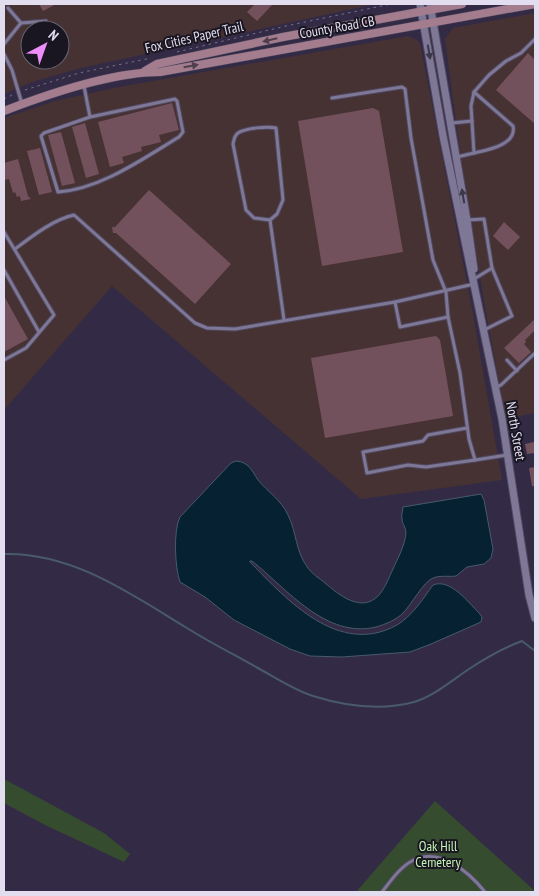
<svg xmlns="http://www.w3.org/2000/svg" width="539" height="896" viewBox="0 0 539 896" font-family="'PT Sans Narrow',sans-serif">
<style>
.industrial{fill:#473233;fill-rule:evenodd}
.green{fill:#364c2e}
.water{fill:#062132;stroke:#485a6b}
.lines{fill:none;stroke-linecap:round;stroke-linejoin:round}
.stream{stroke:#485a6b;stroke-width:2}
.building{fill:#73515c}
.service-casing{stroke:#4f485f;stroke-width:5}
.tertiary-casing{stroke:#4f485f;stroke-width:9}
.secondary-casing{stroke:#4f485f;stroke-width:9}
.path{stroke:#767087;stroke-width:1;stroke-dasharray:2.5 4;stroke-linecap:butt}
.service{stroke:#7e7796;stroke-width:3}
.tertiary{stroke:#7e7796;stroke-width:7}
.secondary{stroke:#a37d8e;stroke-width:8}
.oneway{fill:#503f4d}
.oneway2{fill:#3c384b}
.labels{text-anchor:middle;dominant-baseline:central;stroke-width:4;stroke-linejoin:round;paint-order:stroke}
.street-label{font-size:14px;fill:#e2def0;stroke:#191622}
.park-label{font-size:14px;fill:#c1f4b0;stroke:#191622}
</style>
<rect width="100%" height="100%" fill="#332b46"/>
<g class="industrial">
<path d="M4,4H375L81,68L32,82L4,94ZM30,30H60V60H30Z"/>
<polygon points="535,13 535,413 506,419 484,301 463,173 445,39 453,28"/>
<polygon points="408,36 417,40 420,44 473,314 502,480 361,499 112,286 4,410 4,118 55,101 119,87"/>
</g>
<g class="green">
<polygon points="4,779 104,833 130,854 124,862 45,825 4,803"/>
<polygon points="435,801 535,891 535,892 356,892"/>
</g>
<path class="water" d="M236,461C249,462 252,471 258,480C268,492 281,500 288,515C297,533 295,551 308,568C312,574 319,578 325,583C339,595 361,613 378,596C385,589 389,577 393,569C398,558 405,545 406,533C406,527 402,524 402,519C401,515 403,511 403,507L481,494L484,500L493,549L491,558L484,564L467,567L456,576C449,577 441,575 433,578C423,582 412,604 403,613C396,620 386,624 376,627C326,639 287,589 252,561H250V562C287,600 339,657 397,625C412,616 423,599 433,585C450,578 468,602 479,613L482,617L481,622L431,644L410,652L342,657L310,656L290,649L234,620L205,597L180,582C175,568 173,531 180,517L231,463Z"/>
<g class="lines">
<path class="stream" d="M4,554C72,552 131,594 187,628C209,642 233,654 256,667C273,676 294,690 313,696C345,706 381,711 414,702C434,696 451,681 469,669C486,658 503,648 522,641L535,651"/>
</g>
<g class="building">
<polygon points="39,4 56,4 43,11"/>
<polygon points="255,4 273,4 257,21 247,12"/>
<polygon points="528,53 535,60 535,124 496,90"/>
<polygon points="172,103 179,130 159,135 161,142 141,147 142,151 122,157 124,163 110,167 98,122"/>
<polygon points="373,108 379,111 403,252 322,266 298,121"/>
<polygon points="85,123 99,174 86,178 72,127"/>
<polygon points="61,132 75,183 62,186 48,135"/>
<polygon points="40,148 52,192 39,195 27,151"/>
<polygon points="18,159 28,196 31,199 21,201 20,196 17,197 15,192 13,193 9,179 4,180 4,163"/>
<polygon points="149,190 231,264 195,304 116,233 113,233 112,227 115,227"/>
<polygon points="504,222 520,237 508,250 493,236"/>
<polygon points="4,296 28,339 4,352"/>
<polygon points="535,319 535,330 525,340 526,342 524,344 531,352 519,363 504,348"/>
<polygon points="436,336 440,340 453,416 325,438 311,358"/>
<polygon points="534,442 535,453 527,454 525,444"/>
<polygon points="535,467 535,486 532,486 529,468"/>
</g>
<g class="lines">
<g class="service-casing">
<g id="service">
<polyline points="8,8 21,23"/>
<polyline points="4,44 21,23 46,21"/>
<polyline points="4,54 12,70 22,104"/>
<path d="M84,86L90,117L44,133L41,136L58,192C101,189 144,158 179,137L183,132L177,101L175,99L90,117"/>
<polyline points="332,98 402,87 405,89 411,138 433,260 446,292 448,317 460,373 469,439 475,460 507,455"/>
<polyline points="452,123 472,121"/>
<path d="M474,153C487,150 517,145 513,126L474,92"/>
<polyline points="457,157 474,153 471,106 474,92 489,75 506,61 521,53 535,39"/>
<path d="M270,220L254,218L246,210L233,144C234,140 234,136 238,133C245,128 268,126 276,128L283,200L277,214L270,220L284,320"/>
<polyline points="467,220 484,219 492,268"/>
<polyline points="4,232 54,315 26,348 4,360"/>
<path d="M15,249C31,237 54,219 74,215L195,323L207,328L235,329L395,302L474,284"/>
<polyline points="4,270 39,332"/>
<polyline points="474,279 492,268 512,316 484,330"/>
<polyline points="395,302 400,327 448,317"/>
<polyline points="507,360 517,371"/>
<polyline points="496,387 501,385 535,353"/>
<polyline points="467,428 428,435 423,441 363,452 367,473 408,465 426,467 475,460"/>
<path d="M382,892C390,882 400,867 412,861C439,846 469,872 485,892"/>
</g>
</g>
<g class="tertiary-casing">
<g id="tertiary">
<polyline points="420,4 443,136 502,419 529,595 535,618"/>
<polyline points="430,4 467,220 474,269"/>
</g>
</g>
<g class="secondary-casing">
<g id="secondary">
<polyline points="145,71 157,64 283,37 462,4"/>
<path d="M4,111C48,94 113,72 160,72L535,4"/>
</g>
</g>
<g class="path">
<polyline points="177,52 286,26 391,4"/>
<polyline points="25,90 79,73 151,58"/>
<polyline points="4,99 14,94"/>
</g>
<use href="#service" class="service"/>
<use href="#tertiary" class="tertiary"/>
<use href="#secondary" class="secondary"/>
</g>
<defs><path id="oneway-solid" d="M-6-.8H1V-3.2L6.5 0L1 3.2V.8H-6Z" transform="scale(1.25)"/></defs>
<g class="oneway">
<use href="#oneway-solid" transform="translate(270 40) rotate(167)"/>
<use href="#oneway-solid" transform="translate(191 66) rotate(-10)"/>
</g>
<g class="oneway2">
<use href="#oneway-solid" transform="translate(429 52) rotate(80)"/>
<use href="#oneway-solid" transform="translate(463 196) rotate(-100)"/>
</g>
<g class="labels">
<g class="street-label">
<text transform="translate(337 27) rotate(-10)">County Road CB</text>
<text transform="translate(194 37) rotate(-13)">Fox Cities Paper Trail</text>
<text transform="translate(516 431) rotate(80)">North Street</text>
</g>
<g class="park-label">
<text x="438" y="846">Oak Hill<tspan x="438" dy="16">Cemetery</tspan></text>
</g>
</g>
<rect width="539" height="896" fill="none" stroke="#e2def0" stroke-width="10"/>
<g transform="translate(45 45) rotate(41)"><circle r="24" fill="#191622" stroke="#696674"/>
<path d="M0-4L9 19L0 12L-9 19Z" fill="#ee8cf8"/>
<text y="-8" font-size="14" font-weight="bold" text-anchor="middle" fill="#e2def0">N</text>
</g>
</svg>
